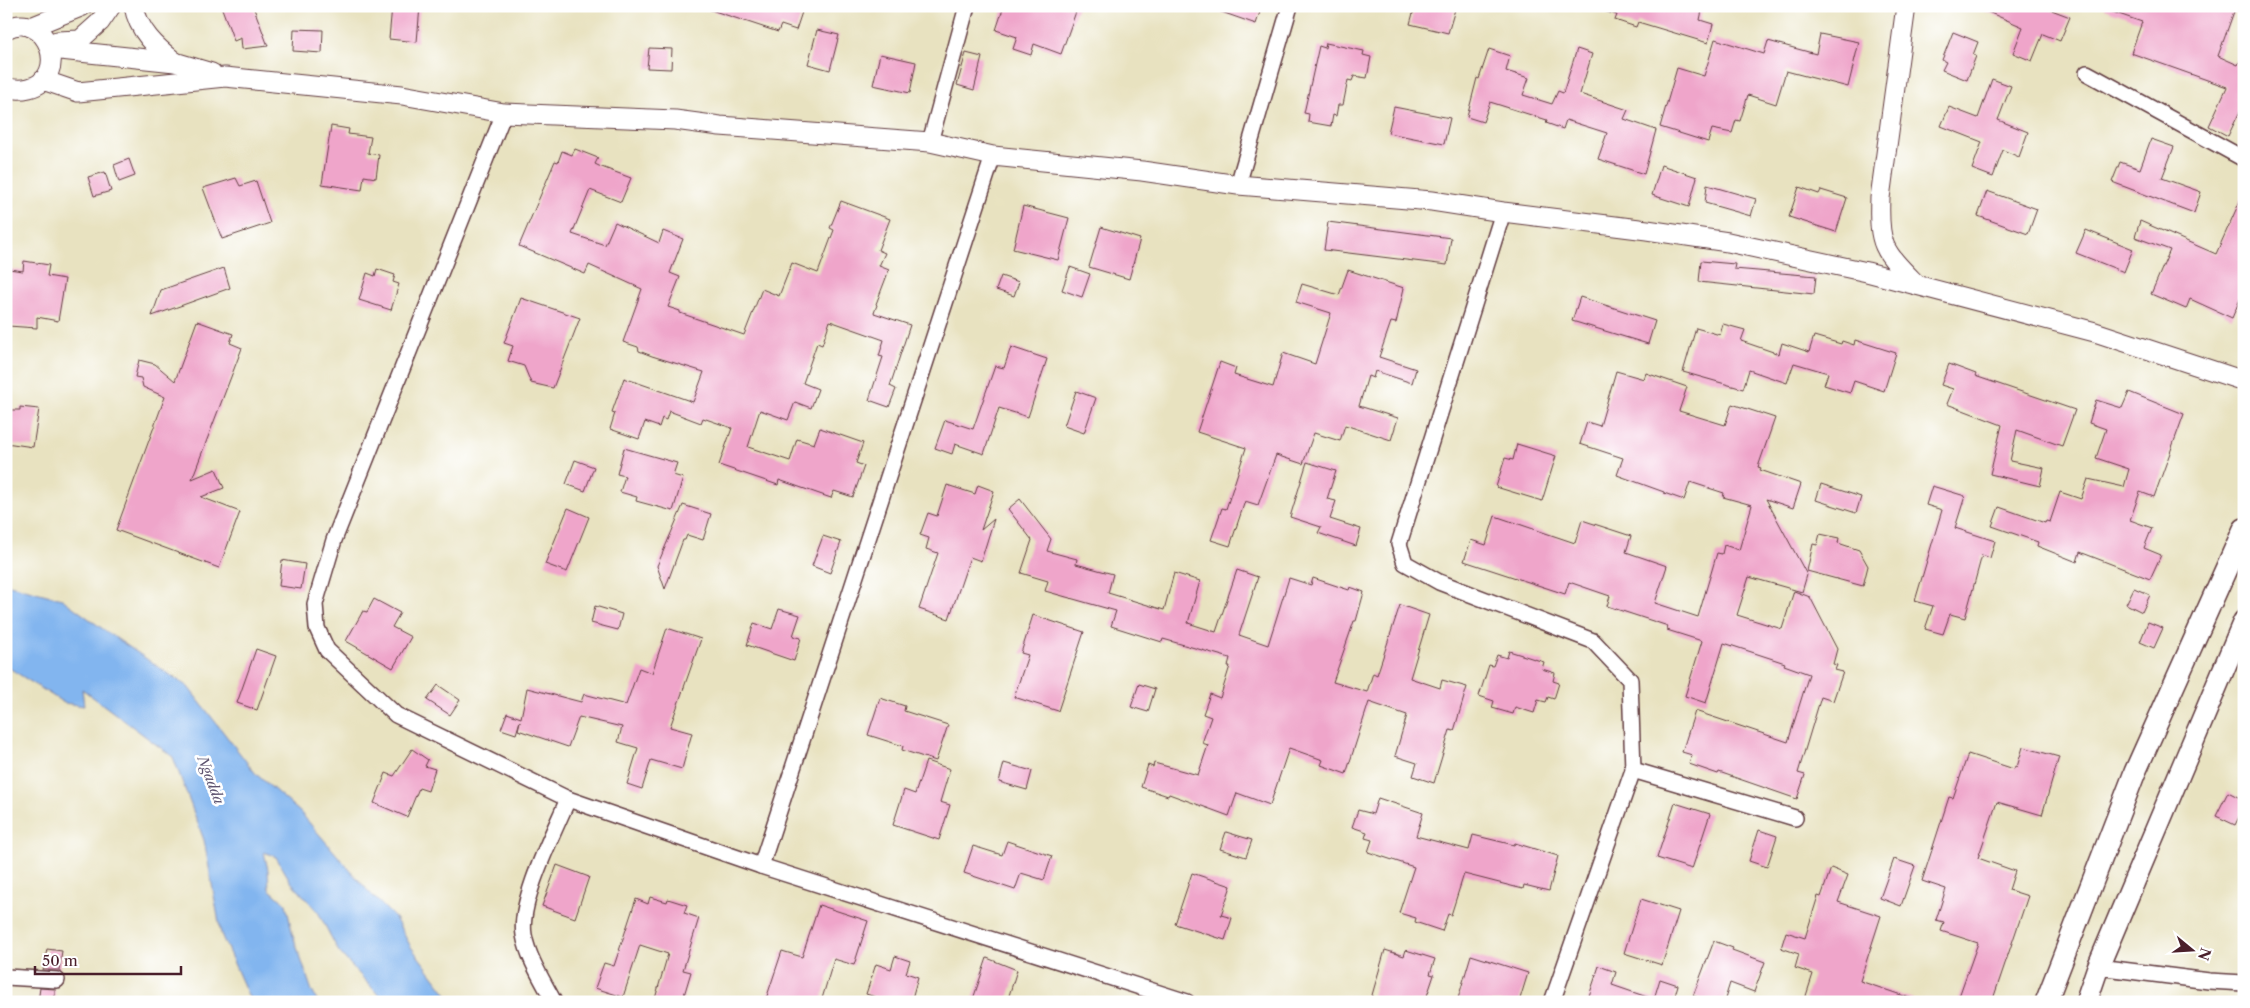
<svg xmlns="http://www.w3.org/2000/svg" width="2250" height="1008" viewBox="0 0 2250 1008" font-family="'Libre Caslon Text',serif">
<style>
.water{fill:#82b5ef;stroke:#666a8d}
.building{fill:#efa5ca}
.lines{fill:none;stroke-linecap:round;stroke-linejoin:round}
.minor-casing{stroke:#623c41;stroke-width:18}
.tertiary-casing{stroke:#623c41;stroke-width:21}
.secondary-casing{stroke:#623c41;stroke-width:24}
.minor{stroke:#fff;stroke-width:15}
.tertiary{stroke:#fff;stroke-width:19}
.secondary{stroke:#fff;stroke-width:21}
.labels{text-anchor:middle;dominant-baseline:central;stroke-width:5;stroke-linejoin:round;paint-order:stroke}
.water-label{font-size:14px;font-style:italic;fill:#5e5470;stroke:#fff}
</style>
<rect width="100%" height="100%" fill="#fff"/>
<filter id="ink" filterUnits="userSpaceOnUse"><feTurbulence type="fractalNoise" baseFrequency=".02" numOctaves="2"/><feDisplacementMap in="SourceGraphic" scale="10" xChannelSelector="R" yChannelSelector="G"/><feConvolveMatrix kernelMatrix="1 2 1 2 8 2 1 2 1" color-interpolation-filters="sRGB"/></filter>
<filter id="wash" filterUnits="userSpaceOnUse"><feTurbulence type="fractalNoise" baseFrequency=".0096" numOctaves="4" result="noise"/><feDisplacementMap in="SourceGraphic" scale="20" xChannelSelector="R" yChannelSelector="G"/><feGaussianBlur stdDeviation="1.12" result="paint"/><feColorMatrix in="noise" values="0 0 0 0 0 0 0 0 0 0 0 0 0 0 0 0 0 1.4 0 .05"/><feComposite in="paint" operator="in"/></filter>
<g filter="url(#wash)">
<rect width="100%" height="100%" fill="#e8e2c0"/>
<polygon class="water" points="6,584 62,599 107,632 188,687 256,774 300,812 368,891 395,918 411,947 453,1002 385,1002 339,952 318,912 291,882 276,857 264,852 268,870 269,889 286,904 293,936 312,991 318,1002 251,1002 221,934 204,840 173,757 82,689 84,706 64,703 6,666"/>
<g id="blocks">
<g class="building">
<polygon points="221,6 253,6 268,46 242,49 241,38 234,41"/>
<polygon points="392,6 420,6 417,42 389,39"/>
<polygon points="709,6 804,6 796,30 781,25 778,32 708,9"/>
<polygon points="1004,6 1078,6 1061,54 1034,44 1031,55 1013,49 1017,37 996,30"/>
<polygon points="1213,6 1262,6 1256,24 1213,9"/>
<polygon points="1415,6 1456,6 1448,33 1410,24"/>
<polygon points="1601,6 1703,6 1700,20 1713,24 1708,43 1638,22 1636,27 1615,20 1617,15 1600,10"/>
<polygon points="1974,6 2041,6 2070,17 2060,41 2043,34 2032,61 2013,53 2023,27"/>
<polygon points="2104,6 2236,6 2218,56 2238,65 2244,53 2244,103 2228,136 2209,126 2227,87 2131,53 2142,22 2104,9"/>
<polygon points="294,29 323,30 322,53 293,51"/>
<polygon points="817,30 839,35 830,70 808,64"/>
<polygon points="1953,32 1978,42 1973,55 1976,56 1967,80 1942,70 1946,62 1942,60"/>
<polygon points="1820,34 1859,42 1848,87 1786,71 1776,104 1748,95 1740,121 1736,120 1732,133 1712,129 1708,142 1660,127 1677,68 1704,76 1715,39 1764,54 1768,41 1816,54"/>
<polygon points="1326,43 1364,51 1363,55 1371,57 1367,78 1354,76 1352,81 1348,80 1343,105 1338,105 1336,116 1333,115 1331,126 1308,122 1309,114 1304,113 1319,46 1325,48"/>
<polygon points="649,48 672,49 671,69 647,68"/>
<polygon points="1489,49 1510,56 1506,71 1529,78 1523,95 1552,104 1558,91 1563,93 1577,49 1592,54 1580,94 1628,110 1624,119 1656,130 1644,174 1598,159 1607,133 1566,120 1563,129 1546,123 1547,120 1490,102 1483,122 1467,117 1477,78 1479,79"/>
<polygon points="966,53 982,57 974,90 957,85"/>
<polygon points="880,54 916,62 910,93 873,85"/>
<polygon points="1992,79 2011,86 1998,120 2028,132 2019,157 2003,150 1993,177 1972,169 1982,142 1941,126 1949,107 1978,118"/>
<polygon points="1394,107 1450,118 1444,144 1388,133"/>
<polygon points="331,126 349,129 348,134 371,137 368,153 379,155 376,178 364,176 362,190 322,184"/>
<polygon points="2151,139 2174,147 2162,178 2201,192 2194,213 2112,182 2120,162 2140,169"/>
<polygon points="575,149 598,158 595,164 599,166 631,178 621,202 590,190 572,234 605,245 615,222 659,243 663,231 683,239 670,273 680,277 668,307 680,311 680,313 744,335 762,289 779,296 792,263 818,273 834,230 830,228 841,201 890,219 878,250 885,253 879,266 889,270 876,304 877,305 874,313 910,325 890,386 896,389 889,407 869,400 883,357 879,356 884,340 830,321 822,345 817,343 803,383 818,389 811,408 795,402 788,420 760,410 748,447 790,461 797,439 814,444 820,428 863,443 856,463 864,466 853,497 834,491 831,498 779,480 778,485 719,465 732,428 703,418 701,423 669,411 666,420 662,418 659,427 645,422 639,439 610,429 615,413 612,412 624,378 693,402 704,372 652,356 639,351 638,347 623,342 642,289 589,265 585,274 519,246 555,161 558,162 562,151 572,155"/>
<polygon points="129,159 135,176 119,182 114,165"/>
<polygon points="1661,165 1697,177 1689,207 1652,195"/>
<polygon points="105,172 111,191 94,196 88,177"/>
<polygon points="236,178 240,186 256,181 270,223 222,239 203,188"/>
<polygon points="1707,185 1756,199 1751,216 1705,203"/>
<polygon points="1799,187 1819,194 1821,190 1847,198 1836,232 1789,217"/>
<polygon points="1987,191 2037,209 2028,234 1978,216"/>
<polygon points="2244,192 2244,290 2232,318 2190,299 2186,309 2151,294 2170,250 2135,237 2140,221 2216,254"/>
<polygon points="1023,206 1069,218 1058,260 1013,249"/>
<polygon points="1328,222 1451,238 1447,265 1324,250"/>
<polygon points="1101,227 1140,239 1129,279 1089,267"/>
<polygon points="2086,230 2133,249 2124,272 2076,253"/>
<polygon points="24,261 49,265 47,276 65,279 58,321 37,317 37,328 8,326 6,283 9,269 23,271"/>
<polygon points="1701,261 1735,264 1734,269 1816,276 1814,294 1699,282"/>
<polygon points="1070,267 1090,274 1082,297 1062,290"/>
<polygon points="224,268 230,288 152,316 161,290"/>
<polygon points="377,269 395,275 393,282 399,284 391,310 359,300 367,273 375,276"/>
<polygon points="1348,270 1404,288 1396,323 1391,322 1379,357 1416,369 1412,383 1375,371 1373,378 1368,376 1359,406 1398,418 1391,440 1345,425 1340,441 1314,433 1303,464 1276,455 1258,505 1245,501 1230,546 1211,540 1222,508 1226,509 1246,448 1197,432 1220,362 1236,368 1234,375 1273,387 1283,353 1315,364 1331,313 1296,302 1302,284 1339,295"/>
<polygon points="1001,276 1019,282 1014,296 996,290"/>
<polygon points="1580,297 1655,321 1648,344 1572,321"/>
<polygon points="521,298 580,318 553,388 531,383 524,366 508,361 513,346 504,343"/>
<polygon points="197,321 233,334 230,343 242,348 192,479 216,469 224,488 201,497 240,512 219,568 116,530 165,397 143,387 141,378 135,377 139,360 155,364 175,381"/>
<polygon points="1723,324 1745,330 1741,341 1779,354 1782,343 1809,352 1814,336 1841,344 1842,341 1854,345 1855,340 1896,353 1884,391 1854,381 1850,393 1824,385 1828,373 1794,363 1787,383 1749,370 1743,389 1683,372 1696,328 1720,335"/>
<polygon points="1011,347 1047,359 1028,417 999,408 984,454 955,444 952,454 935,448 945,420 973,429 995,366 1004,368"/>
<polygon points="1949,364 1976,374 1975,376 2075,410 2062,446 2017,430 2010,461 2044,468 2040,486 1990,474 2002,425 1947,404 1953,389 1941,385"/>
<polygon points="1616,371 1644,379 1646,373 1687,387 1679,411 1725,425 1732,404 1775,418 1758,467 1761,468 1760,470 1801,484 1793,508 1766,499 1807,575 1802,592 1749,577 1737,615 1782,629 1794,591 1810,597 1837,649 1833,664 1837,665 1835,670 1843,672 1833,701 1821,697 1798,773 1805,775 1797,799 1719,772 1718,774 1689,764 1692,755 1682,752 1695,711 1788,742 1809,674 1784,665 1785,663 1724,643 1706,703 1685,696 1702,641 1667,630 1668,626 1607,606 1610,596 1569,582 1565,594 1464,561 1471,540 1486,545 1495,516 1575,543 1582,520 1631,536 1626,552 1667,566 1655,603 1698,617 1717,553 1722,554 1724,545 1739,550 1752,505 1723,497 1724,493 1690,482 1684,500 1664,493 1664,492 1617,475 1623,458 1580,444 1587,422 1600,426"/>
<polygon points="1076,391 1096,398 1084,433 1064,426"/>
<polygon points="2129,392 2184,414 2154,497 2140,492 2130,520 2152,528 2144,548 2161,555 2150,579 2080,552 2077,562 2037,546 2038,542 1992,526 1999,507 2045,523 2046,521 2050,522 2060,492 2081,499 2088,479 2124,487 2129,469 2096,458 2106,429 2089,423 2096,400 2122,408"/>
<polygon points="20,407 39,409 33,447 6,443 6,410 20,410"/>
<polygon points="1517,444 1556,456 1542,501 1496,487 1505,458 1513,460"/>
<polygon points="624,448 677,463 673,475 683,478 673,511 636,501 637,497 620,492 625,476 617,474"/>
<polygon points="575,460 594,467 585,491 566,484"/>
<polygon points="1307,462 1336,471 1327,499 1336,501 1330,519 1361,529 1356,546 1318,533 1321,527 1290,517"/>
<polygon points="1821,484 1861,497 1856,513 1816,500"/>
<polygon points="947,485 975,494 978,485 994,491 981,530 994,519 981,561 970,557 949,619 919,609 938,553 926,549 929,538 920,535 928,513 937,516"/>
<polygon points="1932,486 1965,496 1955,528 1995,541 1990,558 1982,555 1965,618 1950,614 1943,634 1925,629 1933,606 1915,601 1942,510 1926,505"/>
<polygon points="1020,499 1051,539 1047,551 1077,559 1076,564 1113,574 1108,593 1164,610 1174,573 1200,581 1188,623 1216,632 1237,570 1258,577 1239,635 1268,645 1289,578 1311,585 1313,578 1349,590 1350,587 1364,592 1356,621 1354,621 1333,682 1367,692 1373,673 1377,675 1400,605 1429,615 1410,678 1440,688 1442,680 1467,687 1454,731 1450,730 1434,783 1413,776 1417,763 1395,756 1407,715 1369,702 1346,774 1321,765 1323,760 1289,748 1270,805 1237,793 1229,816 1169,794 1168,796 1141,787 1148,765 1153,767 1154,763 1198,775 1208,745 1202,743 1211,717 1203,714 1210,694 1220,698 1230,666 1228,666 1230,658 1163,639 1162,642 1111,626 1116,611 1045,591 1048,581 1021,573 1032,540 1008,509"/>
<polygon points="683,505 711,514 703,540 687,535 685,540 683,540 665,589 657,566"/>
<polygon points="568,508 589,517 567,572 545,564"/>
<polygon points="1820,534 1839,538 1838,543 1859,550 1868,566 1863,586 1807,571 1813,544 1817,545"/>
<polygon points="823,536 841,542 830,573 812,566"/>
<polygon points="282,560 305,564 301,589 279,586"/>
<polygon points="2134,588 2150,595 2142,612 2126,604"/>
<polygon points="374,599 400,613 392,627 411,637 393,668 346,641 363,611 367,612"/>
<polygon points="595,606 622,614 618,630 591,623"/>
<polygon points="779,609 800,615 793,636 801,638 794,661 747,645 754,623 772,629"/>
<polygon points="1033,615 1084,632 1058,711 1014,697 1028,655 1021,653"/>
<polygon points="2148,622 2163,628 2154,648 2140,642"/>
<polygon points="667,628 701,639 670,727 692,733 682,769 651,760 642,789 627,784 638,748 618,742 622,727 579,717 568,747 518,730 520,721 516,734 501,729 507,713 521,718 527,688 581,702 584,694 626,705 639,668 652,673"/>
<polygon points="256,649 276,656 257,710 237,703"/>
<polygon points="1509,651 1544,662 1542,669 1555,673 1553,681 1559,683 1554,699 1548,697 1546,702 1538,700 1534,713 1515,707 1513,714 1492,708 1494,701 1479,696 1489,665 1493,666 1497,655 1507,658"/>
<polygon points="1139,684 1155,689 1148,712 1131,707"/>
<polygon points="438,685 460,700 450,715 427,700"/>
<polygon points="880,698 905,706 904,711 948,725 936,761 902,750 903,746 868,735"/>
<polygon points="2023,747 2059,757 2042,815 1997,802 1978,858 2015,871 2009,890 2028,896 1992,1002 1957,1002 1978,943 1941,931 1944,922 1936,920 1946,889 1922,881 1949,797 1953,798 1968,754 2014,769 2015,766 2017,767"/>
<polygon points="412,749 428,760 425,766 435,769 428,791 419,788 407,817 374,803 386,773 394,776"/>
<polygon points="926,761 950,769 940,802 950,805 939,840 893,825 904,790 915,794"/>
<polygon points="1004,763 1032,771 1027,790 999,782"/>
<polygon points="2228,792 2244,800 2244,807 2235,825 2216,816"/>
<polygon points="1378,798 1423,813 1416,836 1469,850 1473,835 1514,845 1515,843 1558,856 1549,891 1524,885 1523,889 1464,874 1451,915 1448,914 1442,931 1415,922 1416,918 1399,913 1414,867 1368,852 1372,840 1365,838 1367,832 1352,827 1358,810 1373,814"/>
<polygon points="1675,803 1710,814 1692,869 1657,858"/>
<polygon points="1759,830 1777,836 1767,867 1749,861"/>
<polygon points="1226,832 1252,840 1246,857 1220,849"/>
<polygon points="1007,841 1052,856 1044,880 1021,873 1015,890 964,873 973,846 1002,855"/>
<polygon points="1894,859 1915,866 1901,906 1880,898"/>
<polygon points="557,865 589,877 575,918 542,906"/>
<polygon points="1831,868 1848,875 1838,902 1881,916 1860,981 1913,999 1912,1002 1804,1002 1813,974 1795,968 1799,954 1781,948 1786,932 1805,938 1818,896 1821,897"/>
<polygon points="1192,873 1231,886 1221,915 1232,918 1225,940 1175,924"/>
<polygon points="650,897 667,902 668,899 687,905 684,913 699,918 683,970 691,972 682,1002 654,1002 668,954 640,945 623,997 595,988 604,963 614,966 636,899 648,904"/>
<polygon points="1641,899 1679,911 1662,965 1624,953"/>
<polygon points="819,905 868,921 854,965 834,959 821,1002 765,1002 782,951 802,957"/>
<polygon points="1714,941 1733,948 1732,950 1765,962 1754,992 1730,983 1724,1002 1711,1002 1693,996"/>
<polygon points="47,949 62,951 59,970 43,970"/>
<polygon points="1385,950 1404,956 1406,950 1435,959 1430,974 1434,975 1425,1002 1370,1002"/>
<polygon points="1471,955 1528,973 1519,1002 1457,1002"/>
<polygon points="895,956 910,961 906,973 918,977 911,1002 891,1002 866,994 876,964 891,969"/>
<polygon points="987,958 1017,970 1007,1002 972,1002"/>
<polygon points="1599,966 1616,972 1612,985 1653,999 1653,1002 1587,1002"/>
<polygon points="1660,979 1678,985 1673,1002 1653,1002"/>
<polygon points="40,988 55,989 55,1002 38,1002"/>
</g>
</g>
</g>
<g filter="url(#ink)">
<use href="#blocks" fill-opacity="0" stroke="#623c41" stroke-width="1"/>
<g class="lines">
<g class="minor-casing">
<g id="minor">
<polyline points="2087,73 2244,159"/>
<polyline points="504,113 334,540 315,604 317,628 327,650 396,715 568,799 761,866 1187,1002"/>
<polyline points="930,142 967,6"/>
<polyline points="1238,185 1290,6"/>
<polyline points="1503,212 1399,544 1405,563 1439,582 1593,641 1630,680 1633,770 1552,1002"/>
<polyline points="1633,770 1795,818"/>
<polyline points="761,866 993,156"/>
<polyline points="2098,967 2209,981 2244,983"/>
<polyline points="6,977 57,980"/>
<path d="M554,1002C543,981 528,958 524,935C518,902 554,832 568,799"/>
</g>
</g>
<g class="tertiary-casing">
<g id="tertiary">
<path d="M134,6C138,31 156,47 175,62"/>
<path d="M1906,6L1880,198C1878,247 1884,251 1917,285"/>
<polyline points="31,27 83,6"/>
<path d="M6,29C48,8 71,78 29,88C21,90 14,90 6,87"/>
<polyline points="57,41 80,40 100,22 111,6"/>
<polyline points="51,49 175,62 212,73"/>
<polyline points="43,80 78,92 225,77 402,95 504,113 675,120 720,126 930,142 993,156 1142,171 1238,185 1432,201 1503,212 1647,230 1728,242 1867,272 2095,332 2244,381"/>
</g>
</g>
<g class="secondary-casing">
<g id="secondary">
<polyline points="2046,1002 2135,772 2244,529"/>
<polyline points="2086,1002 2098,967 2244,621"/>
</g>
</g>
<use href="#minor" class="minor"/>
<use href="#tertiary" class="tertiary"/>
<use href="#secondary" class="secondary"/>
</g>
</g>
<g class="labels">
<g class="water-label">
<text transform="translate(211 780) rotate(69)">Ngadda</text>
</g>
</g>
<rect width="2250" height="1008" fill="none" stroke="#fff" stroke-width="25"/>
<g transform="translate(2192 950) rotate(108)" stroke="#ffffff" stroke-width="4" paint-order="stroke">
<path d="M0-4L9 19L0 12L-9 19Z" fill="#4a1f2b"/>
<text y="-8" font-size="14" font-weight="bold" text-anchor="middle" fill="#4a1f2b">N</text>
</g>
<path d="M35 966v8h146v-8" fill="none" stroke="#4a1f2b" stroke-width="2.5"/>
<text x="42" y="966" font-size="15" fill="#4a1f2b" stroke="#ffffff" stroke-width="4" paint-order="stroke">50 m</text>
</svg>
